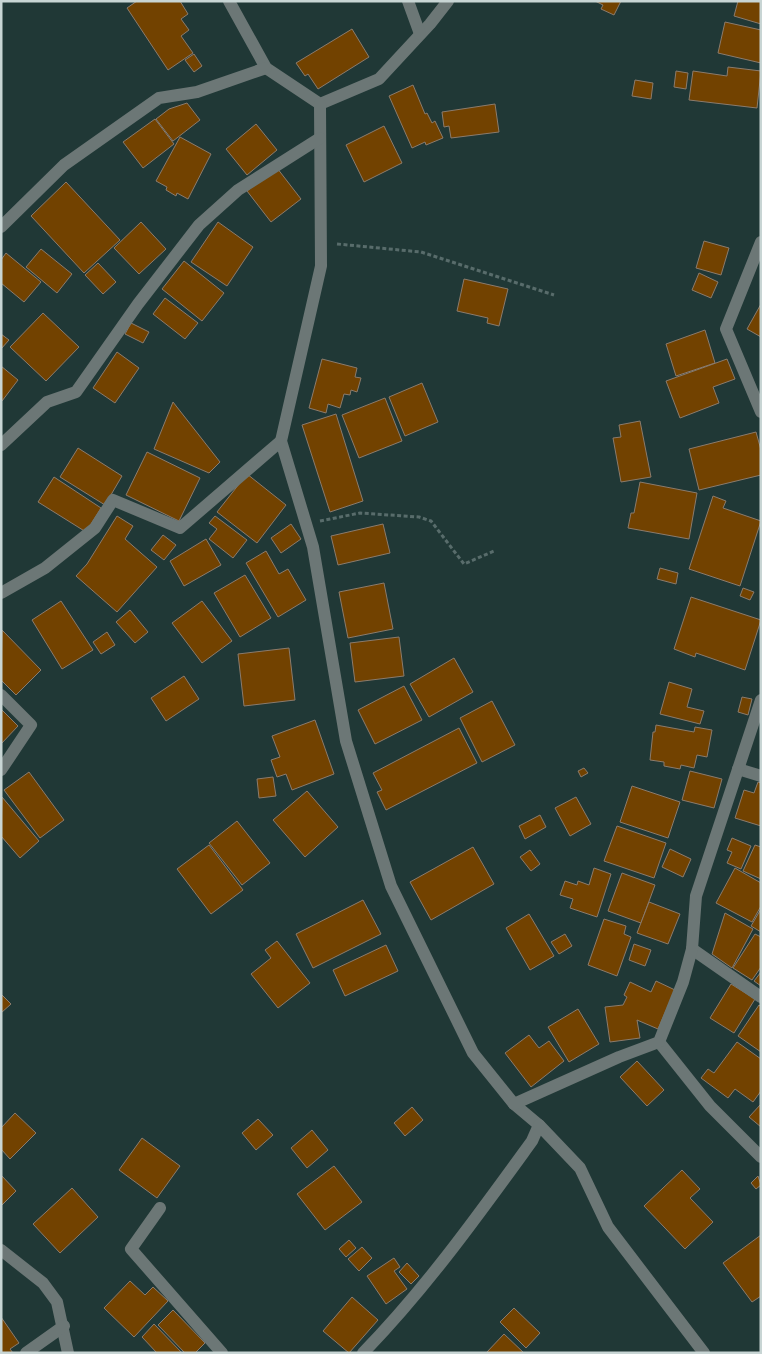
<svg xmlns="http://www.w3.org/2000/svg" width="762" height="1354" viewBox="0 0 762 1354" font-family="Barlow,sans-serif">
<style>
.building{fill:#724200;stroke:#8b7b6c}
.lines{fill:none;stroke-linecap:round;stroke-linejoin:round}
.path{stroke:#586c6b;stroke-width:3;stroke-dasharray:4 2.5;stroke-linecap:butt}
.minor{stroke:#6c7776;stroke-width:12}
</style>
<rect width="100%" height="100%" fill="#203836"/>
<g class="building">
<polygon points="137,1 180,1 188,14 181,19 189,30 181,36 193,53 168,70 127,8"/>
<polygon points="595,1 621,1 614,15 601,9 603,5"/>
<polygon points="738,1 761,1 761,24 734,16"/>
<polygon points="725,22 761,30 761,63 718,53"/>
<polygon points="352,29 369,57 318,89 308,74 305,76 296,63"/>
<polygon points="194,54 202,66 194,72 185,60"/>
<polygon points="728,67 761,71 757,108 689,100 693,71 727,76"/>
<polygon points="676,71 688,73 686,89 674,87"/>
<polygon points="635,80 653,83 651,99 632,96"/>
<polygon points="413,85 425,114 427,113 432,123 435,121 443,138 426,145 425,142 412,148 389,96"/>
<polygon points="187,103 200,120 173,141 156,119 169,109"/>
<polygon points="495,104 499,132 451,138 449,126 444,127 442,112"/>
<polygon points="155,119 174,144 143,168 123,142"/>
<polygon points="256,124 277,150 247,175 226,149"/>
<polygon points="384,126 402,163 364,182 346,145"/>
<polygon points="180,137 211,154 188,199 177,193 176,196 166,190 167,187 156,181"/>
<polygon points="277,168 301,199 271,222 247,191"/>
<polygon points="66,182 120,240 84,273 31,216"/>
<polygon points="141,222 166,249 139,274 114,248"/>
<polygon points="218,222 253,247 227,286 191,262"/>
<polygon points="704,241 729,248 721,275 696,268"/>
<polygon points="41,249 72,274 57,293 26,267"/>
<polygon points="6,253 41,282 24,302 1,283 1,260"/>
<polygon points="184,261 224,293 202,321 162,289"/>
<polygon points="98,263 116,282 103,294 85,275"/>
<polygon points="699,273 718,282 711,298 692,290"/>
<polygon points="464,279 508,289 499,326 487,323 488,318 457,311"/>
<polygon points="165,298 198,323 185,339 153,314"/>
<polygon points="761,304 761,337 747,329"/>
<polygon points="43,313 79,347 46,381 10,347"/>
<polygon points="131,323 149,332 143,343 125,334"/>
<polygon points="705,330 715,363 676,376 666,344"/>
<polygon points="1,334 9,340 1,349"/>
<polygon points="117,352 139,368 115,403 93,388"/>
<polygon points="322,359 357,368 355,377 361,378 357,392 351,390 350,395 344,394 340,408 328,404 326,413 309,408"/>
<polygon points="727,359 735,379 713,387 719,403 680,418 666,381"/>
<polygon points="1,366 18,380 2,401 1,401"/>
<polygon points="422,383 438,422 405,436 389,397"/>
<polygon points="385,398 402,441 359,458 342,415"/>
<polygon points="173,402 220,462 209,473 154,449"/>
<polygon points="336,414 363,501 330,512 302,425"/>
<polygon points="640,421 651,477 621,482 613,438 621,437 619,425"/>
<polygon points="756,432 761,450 761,475 699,490 689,449"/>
<polygon points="78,448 122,476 105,505 60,477"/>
<polygon points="147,452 200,478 179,521 126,495"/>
<polygon points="247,474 286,505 257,543 217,512"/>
<polygon points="54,477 101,508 86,532 38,502"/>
<polygon points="640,482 697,493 689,539 628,528 631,513 634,513"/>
<polygon points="713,496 726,501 723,508 761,521 740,586 689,569"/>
<polygon points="117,516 133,526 125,539 157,567 117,612 76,576 87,564"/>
<polygon points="215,516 247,540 233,558 209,539 217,529 209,523"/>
<polygon points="291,524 301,539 281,553 271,538"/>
<polygon points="383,524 390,553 338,565 331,536"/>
<polygon points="163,535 176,545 164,560 151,550"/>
<polygon points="206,539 221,565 184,586 170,561"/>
<polygon points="266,551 279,574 288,569 306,600 278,617 246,563"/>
<polygon points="660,568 678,573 676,584 657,579"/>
<polygon points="245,575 271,618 240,637 214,593"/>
<polygon points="384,583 393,629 348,638 339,592"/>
<polygon points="743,588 754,592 750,600 740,596"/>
<polygon points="691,597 761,620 745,670 696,653 695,657 674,649"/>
<polygon points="61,601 93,650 62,669 32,620"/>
<polygon points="202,601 232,641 202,663 172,623"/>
<polygon points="130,610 148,632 135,643 116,622"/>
<polygon points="2,630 41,670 16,695 1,680"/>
<polygon points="107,632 115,645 101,654 93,642"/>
<polygon points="399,637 404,676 355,682 350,643"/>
<polygon points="289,648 295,700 244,706 238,654"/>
<polygon points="454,658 473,692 429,717 410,684"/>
<polygon points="184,676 199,699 166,721 151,698"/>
<polygon points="669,682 692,689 687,707 704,711 700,724 660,714"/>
<polygon points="404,686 422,720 375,744 358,710"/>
<polygon points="742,697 752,699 748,715 738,712"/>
<polygon points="492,701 515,745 482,762 460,718"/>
<polygon points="1,709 18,726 1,744"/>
<polygon points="315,720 334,774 292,790 286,774 277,777 271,760 280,757 272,736"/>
<polygon points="656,725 694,732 695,727 712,730 707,757 697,755 694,768 681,765 680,769 664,766 664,762 650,760 653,732 655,732"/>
<polygon points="459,728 477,763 386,810 377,792 382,790 373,773"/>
<polygon points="584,768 588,773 581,777 578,771"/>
<polygon points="690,771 722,779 714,808 682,800"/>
<polygon points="29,772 64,820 40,838 4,790"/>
<polygon points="273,777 276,796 259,798 257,779"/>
<polygon points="758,782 761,783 761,826 735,818 744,790 754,793"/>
<polygon points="632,786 680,802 668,838 620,822"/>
<polygon points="307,791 338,827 305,857 273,820"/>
<polygon points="2,797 39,841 20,858 1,836"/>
<polygon points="576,797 591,824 570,836 555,808"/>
<polygon points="540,815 546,827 525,839 519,826"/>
<polygon points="237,821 270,863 242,885 209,843"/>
<polygon points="617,826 666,843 654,878 604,861"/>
<polygon points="732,838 751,846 741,869 727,863 732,852 727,850"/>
<polygon points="209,845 243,890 211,914 177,869"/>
<polygon points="755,845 761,847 761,879 743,871"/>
<polygon points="473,847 494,884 431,920 410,882"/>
<polygon points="670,849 691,859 683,877 662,867"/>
<polygon points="530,850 540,864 531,871 520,857"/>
<polygon points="594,868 611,874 597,917 570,908 573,899 560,895 565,881 577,885 578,881 589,885"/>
<polygon points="735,868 761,883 761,906 752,922 716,903"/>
<polygon points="622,873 655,885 641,923 608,911"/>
<polygon points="363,900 381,934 313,968 296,934"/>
<polygon points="649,902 680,914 668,944 637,933"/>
<polygon points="761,909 761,932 751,926"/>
<polygon points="725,913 753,929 732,968 712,954"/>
<polygon points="529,914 554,956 530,970 506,928"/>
<polygon points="604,919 626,926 624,934 631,937 617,976 588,965"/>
<polygon points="565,934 572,946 559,954 551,942"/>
<polygon points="755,934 761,937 761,967 752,980 733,968"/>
<polygon points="277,941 310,983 278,1008 251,974 271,958 265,950"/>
<polygon points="634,944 651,950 645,966 629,960"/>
<polygon points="386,945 398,971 345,996 333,970"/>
<polygon points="761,972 761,986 754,981"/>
<polygon points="656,981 675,990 658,1029 637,1020 640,1038 610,1042 605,1007 623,1005 627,997 624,995 630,982 651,992"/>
<polygon points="731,984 755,999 734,1033 710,1018"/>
<polygon points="1,994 11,1004 1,1013"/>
<polygon points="759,1005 761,1007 761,1052 738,1036"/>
<polygon points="578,1009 599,1044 569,1062 548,1027"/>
<polygon points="529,1035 539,1048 549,1041 564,1061 531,1087 505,1053"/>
<polygon points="737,1042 761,1059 761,1091 753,1102 735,1089 728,1098 701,1078 708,1069 714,1073"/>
<polygon points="637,1061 664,1090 647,1106 620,1077"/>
<polygon points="761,1104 761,1127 749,1117"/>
<polygon points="412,1107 423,1120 405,1136 394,1123"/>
<polygon points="15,1113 36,1133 10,1159 1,1149 1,1128"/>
<polygon points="258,1119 273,1135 256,1150 242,1133"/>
<polygon points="312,1130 328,1150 307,1168 291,1148"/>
<polygon points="142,1138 180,1166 157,1198 119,1170"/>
<polygon points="334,1166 362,1202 325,1230 297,1194"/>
<polygon points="682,1170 700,1189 690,1198 713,1222 685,1249 644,1206"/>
<polygon points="1,1175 16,1191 1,1206"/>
<polygon points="758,1176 761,1185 756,1189 751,1183"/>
<polygon points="72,1188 98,1217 60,1253 33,1224"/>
<polygon points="761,1235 761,1296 752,1302 723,1263"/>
<polygon points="349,1240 356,1248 346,1257 339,1249"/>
<polygon points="362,1247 372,1258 359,1271 348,1259"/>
<polygon points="394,1258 400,1267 394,1271 407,1289 386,1304 367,1276"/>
<polygon points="407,1263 419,1276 411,1284 399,1272"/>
<polygon points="130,1281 145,1295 153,1287 168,1301 134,1337 104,1308"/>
<polygon points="352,1297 378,1320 349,1353 323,1331"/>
<polygon points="514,1308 540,1333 526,1348 500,1322"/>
<polygon points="173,1310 205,1343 195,1353 185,1353 158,1325"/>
<polygon points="1,1317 19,1343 10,1349 13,1353 1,1353"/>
<polygon points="154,1324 182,1353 157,1353 142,1337"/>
<polygon points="504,1334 524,1353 486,1353"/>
</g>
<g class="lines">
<g class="path">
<polyline points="337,244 421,252 554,295"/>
<polyline points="320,521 360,513 419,517 431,521 464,564 494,551"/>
</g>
<g class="minor">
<polyline points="229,1 266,68 320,104 379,79 430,24 448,1"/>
<polyline points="408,1 420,34"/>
<path d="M320,104L321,266L281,441L313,547L346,741L391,886L473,1053L514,1104L539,1125L532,1141C479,1214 427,1287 363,1353"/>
<polyline points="1,227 64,165 159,98 197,92 266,68"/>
<polyline points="761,242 726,329 761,412"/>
<polyline points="1,445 47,402 76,392 138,304 199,225 238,190 320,138"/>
<polyline points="1,593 45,568 95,528 113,500 180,528 281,441"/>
<polyline points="1,695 31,725 1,770"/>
<polyline points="738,769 761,776"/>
<polyline points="692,949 761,997"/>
<polyline points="659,1042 710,1106 761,1157"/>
<polyline points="514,1104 619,1057 659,1042 683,982 692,949 696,896 761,700"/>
<polyline points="539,1125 580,1168 608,1227 704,1353"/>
<polyline points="160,1208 131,1249 222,1353"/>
<polyline points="1,1250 43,1283 57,1302 68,1353"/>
<polyline points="26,1353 64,1326"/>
</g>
</g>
<rect width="762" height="1354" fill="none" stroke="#c8d5d4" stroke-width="5"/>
</svg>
